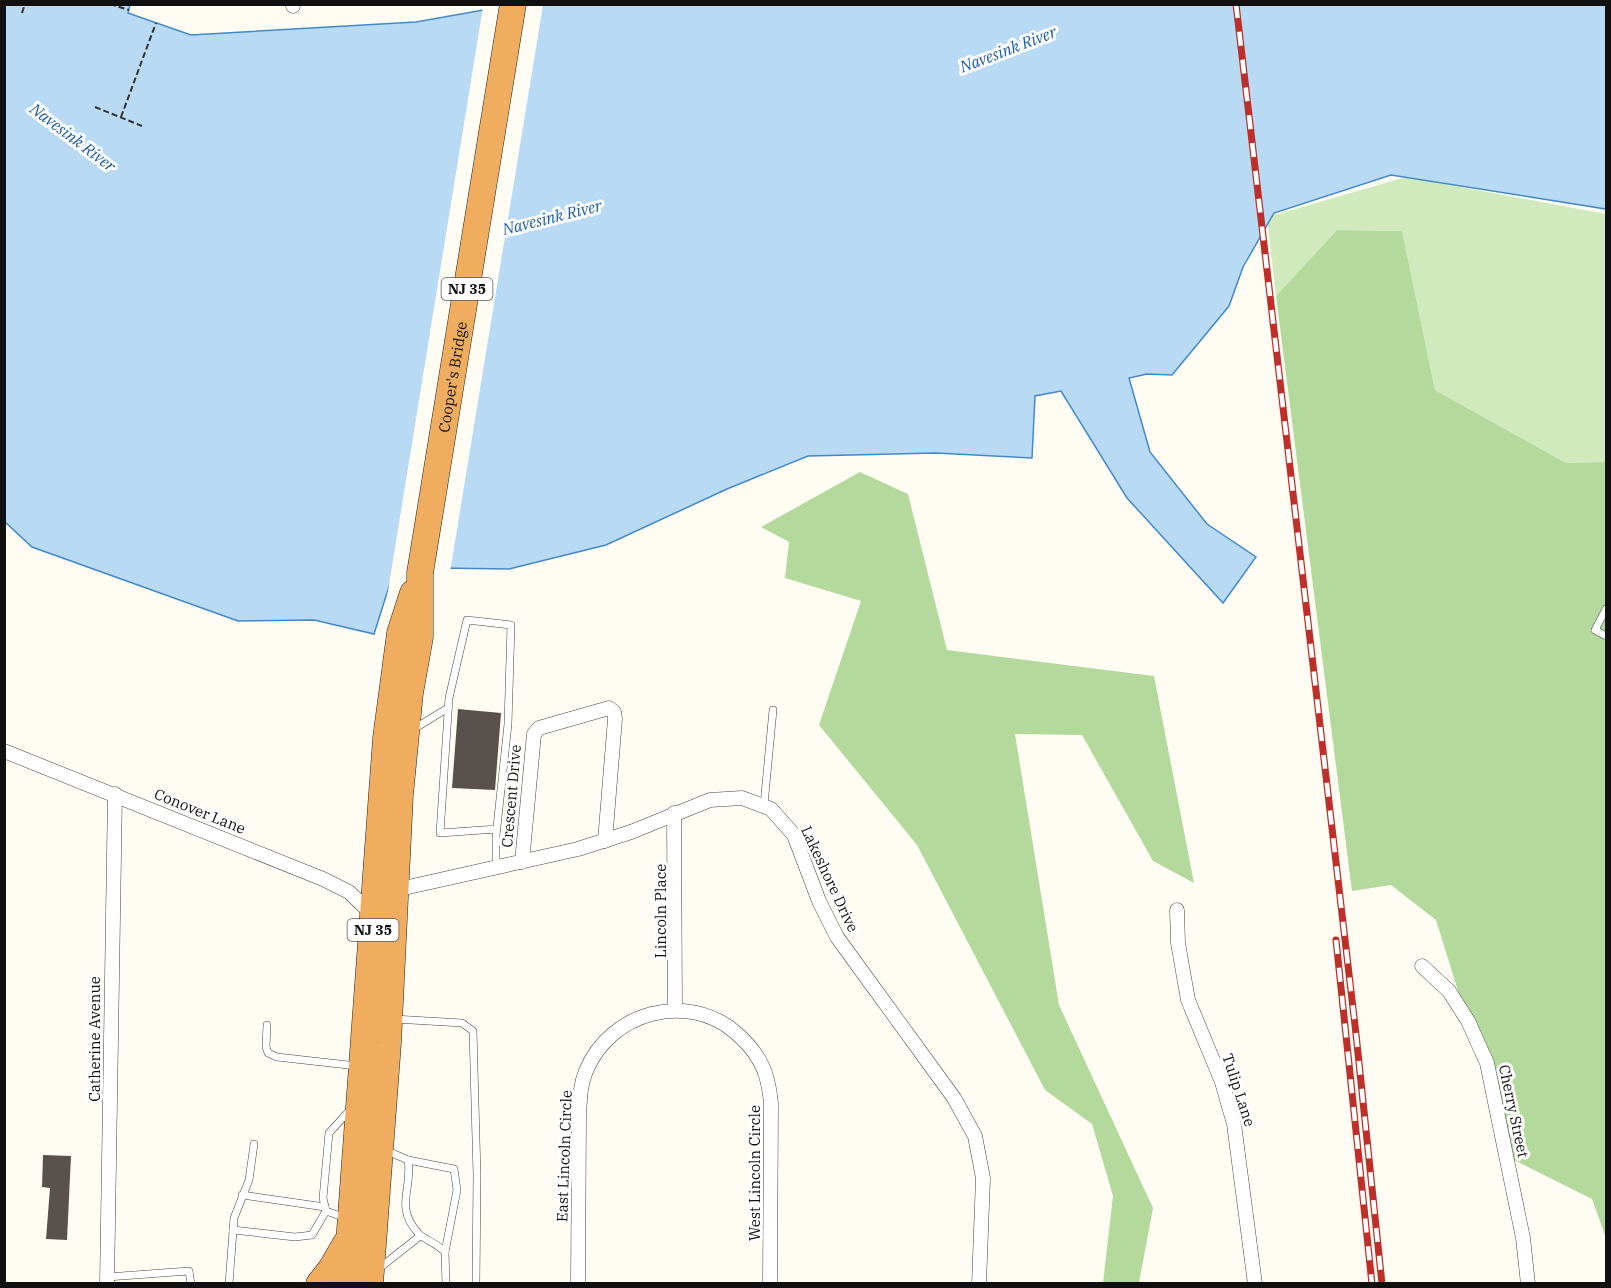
<svg xmlns="http://www.w3.org/2000/svg" width="1611" height="1288" viewBox="0 0 1611 1288" font-family="'IBM Plex Serif',serif">
<style>
.green{fill:#d0e9bd}
.forest{fill:#b3da9c}
.water{fill:#b9daf5;stroke:#4289ca;stroke-width:1.5}
.pier{fill:#fffdf3}
.building{fill:#59524c}
.lines{fill:none;stroke-linecap:round;stroke-linejoin:round}
.lane-casing{stroke:#434343;stroke-width:8}
.street-casing{stroke:#434343;stroke-width:15}
.highway-casing{stroke:#212121;stroke-width:27}
.path{stroke:#323232;stroke-width:2;stroke-dasharray:6 3;stroke-linecap:butt}
.lane{stroke:#fff;stroke-width:7}
.street{stroke:#fff;stroke-width:14}
.highway{stroke:#f0ad60;stroke-width:26}
.rail-casing{stroke:#be2f2a;stroke-width:7}
.rail{stroke:#fff;stroke-width:4.5;stroke-dasharray:14;stroke-linecap:butt}
.labels{text-anchor:middle;dominant-baseline:central;stroke-width:6;stroke-linejoin:round;paint-order:stroke}
.shield{fill:#fff;stroke:#585858;stroke-width:1.5}
.shield-label{font-size:14px;font-weight:bold;fill:#101010}
.street-label{font-size:15px;fill:#101010;stroke:#fff}
.water-label{font-size:16px;font-style:italic;fill:#1b5ba0;stroke:#fff}
</style>
<rect width="100%" height="100%" fill="#fffdf3"/>
<polygon class="green" points="1406,177 1606,214 1606,462 1566,463 1435,390 1402,231 1337,230 1276,296 1267,217"/>
<g class="forest">
<polygon points="1337,230 1402,231 1435,390 1566,463 1606,462 1606,1238 1592,1199 1510,1158 1436,920 1391,885 1352,891 1276,296"/>
<polygon points="860,472 908,494 947,650 1154,676 1194,883 1153,861 1082,735 1015,734 1059,1005 1153,1208 1139,1283 1103,1283 1113,1196 1092,1124 1045,1090 917,845 819,725 861,601 785,578 789,542 761,527"/>
</g>
<polygon class="water" points="517,4 1606,5 1606,209 1391,175 1274,213 1243,267 1229,306 1172,375 1147,374 1129,378 1150,452 1207,524 1256,557 1223,603 1127,498 1061,391 1035,396 1032,458 936,453 808,456 727,489 606,545 509,569 438,568 392,577 374,634 314,620 238,621 32,547 5,522 4,5 130,5 128,13 191,35 416,22"/>
<polygon class="pier" points="500,4 543,5 450,572 395,579 387,597 483,7"/>
<g class="building">
<polygon points="458,709 501,713 495,790 452,788"/>
<polygon points="43,1155 71,1156 67,1240 46,1239 50,1188 42,1187"/>
</g>
<g class="lines">
<g class="lane-casing">
<g id="lane">
<polyline points="1606,609 1595,630 1606,636"/>
<polyline points="412,730 448,708"/>
<polyline points="764,805 773,710"/>
<polyline points="496,868 496,836 508,724 511,625 467,620 449,698 440,833 497,829"/>
<polyline points="394,1019 462,1023 473,1031 477,1175 476,1284"/>
<polyline points="267,1025 266,1047 268,1053 277,1057 357,1066"/>
<polyline points="385,1150 408,1160 454,1169 457,1190 445,1252"/>
<path d="M408,1160C413,1189 394,1206 418,1233C423,1239 437,1243 445,1252L446,1284"/>
<polyline points="242,1195 325,1207"/>
<polyline points="346,1218 326,1211 323,1198 329,1133 351,1109"/>
<polyline points="233,1230 295,1237 312,1235 326,1211"/>
<polyline points="377,1270 420,1236"/>
<polyline points="107,1277 189,1271 191,1284"/>
<polyline points="229,1284 234,1218 249,1180 254,1144"/>
</g>
</g>
<g class="street-casing">
<g id="street">
<polyline points="293,4 293,6"/>
<polyline points="4,751 323,879 349,892 373,915"/>
<polyline points="674,813 675,1009"/>
<polyline points="522,862 534,734 539,728 609,708 614,712 615,719 605,841"/>
<polyline points="395,890 578,849 631,832 710,800 742,798 771,809 794,835 819,901 837,937 954,1098 975,1136 983,1178 979,1284"/>
<polyline points="1177,910 1178,943 1188,1000 1222,1082 1234,1124 1255,1284"/>
<polyline points="1422,966 1449,991 1468,1021 1487,1063 1523,1238 1528,1284"/>
<polyline points="107,1284 115,794"/>
<path d="M578,1284L579,1116C580,1100 580,1085 586,1071C610,1012 687,991 735,1032C748,1043 761,1059 766,1076C769,1085 770,1094 771,1103L770,1284"/>
</g>
</g>
<g class="highway-casing">
<g id="highway">
<polyline points="319,1284 331,1269 346,1243"/>
<polyline points="346,1284 386,738 400,633 413,593"/>
<path id="s1" d="M370,1284L388,1043L400,795L410,693L420,637V573L513,4"/>
</g>
</g>
<g class="path">
<polyline points="110,4 129,10"/>
<polyline points="22,13 25,4"/>
<polyline points="95,107 142,126"/>
<polyline points="121,117 156,23"/>
</g>
<use href="#lane" class="lane"/>
<use href="#street" class="street"/>
<use href="#highway" class="highway"/>
<g class="rail-casing">
<g id="rail">
<polyline points="1236,4 1356,1034 1382,1284"/>
<polyline points="1336,940 1372,1284"/>
</g>
</g>
<use href="#rail" class="rail"/>
</g>
<g class="labels">
<g class="shield">
<rect x="441.5" y="278" width="51" height="22" rx="4.5"/>
<rect x="347.5" y="919" width="51" height="22" rx="4.5"/>
</g>
<g class="shield-label">
<text x="467" y="289">NJ 35</text>
<text x="373" y="930">NJ 35</text>
</g>
<g class="street-label">
<text stroke="none"><textPath href="#s1" startOffset="912">Cooper's Bridge</textPath></text>
<text transform="translate(511 796) rotate(-85)">Crescent Drive</text>
<text transform="translate(200 811) rotate(22)">Conover Lane</text>
<text transform="translate(830 879) rotate(65)">Lakeshore Drive</text>
<text transform="translate(660 911) rotate(-90)">Lincoln Place</text>
<text transform="translate(94 1039) rotate(-90)">Catherine Avenue</text>
<text transform="translate(1239 1090) rotate(72)">Tulip Lane</text>
<text transform="translate(1514 1111) rotate(78)">Cherry Street</text>
<text transform="translate(564 1156) rotate(-88)">East Lincoln Circle</text>
<text transform="translate(754 1173) rotate(-90)">West Lincoln Circle</text>
</g>
<g class="water-label">
<text transform="translate(1008 49) rotate(-21)">Navesink River</text>
<text transform="translate(73 137) rotate(37)">Navesink River</text>
<text transform="translate(552 217) rotate(-14)">Navesink River</text>
</g>
</g>
<rect width="1611" height="1288" fill="none" stroke="#101010" stroke-width="12"/>
</svg>
